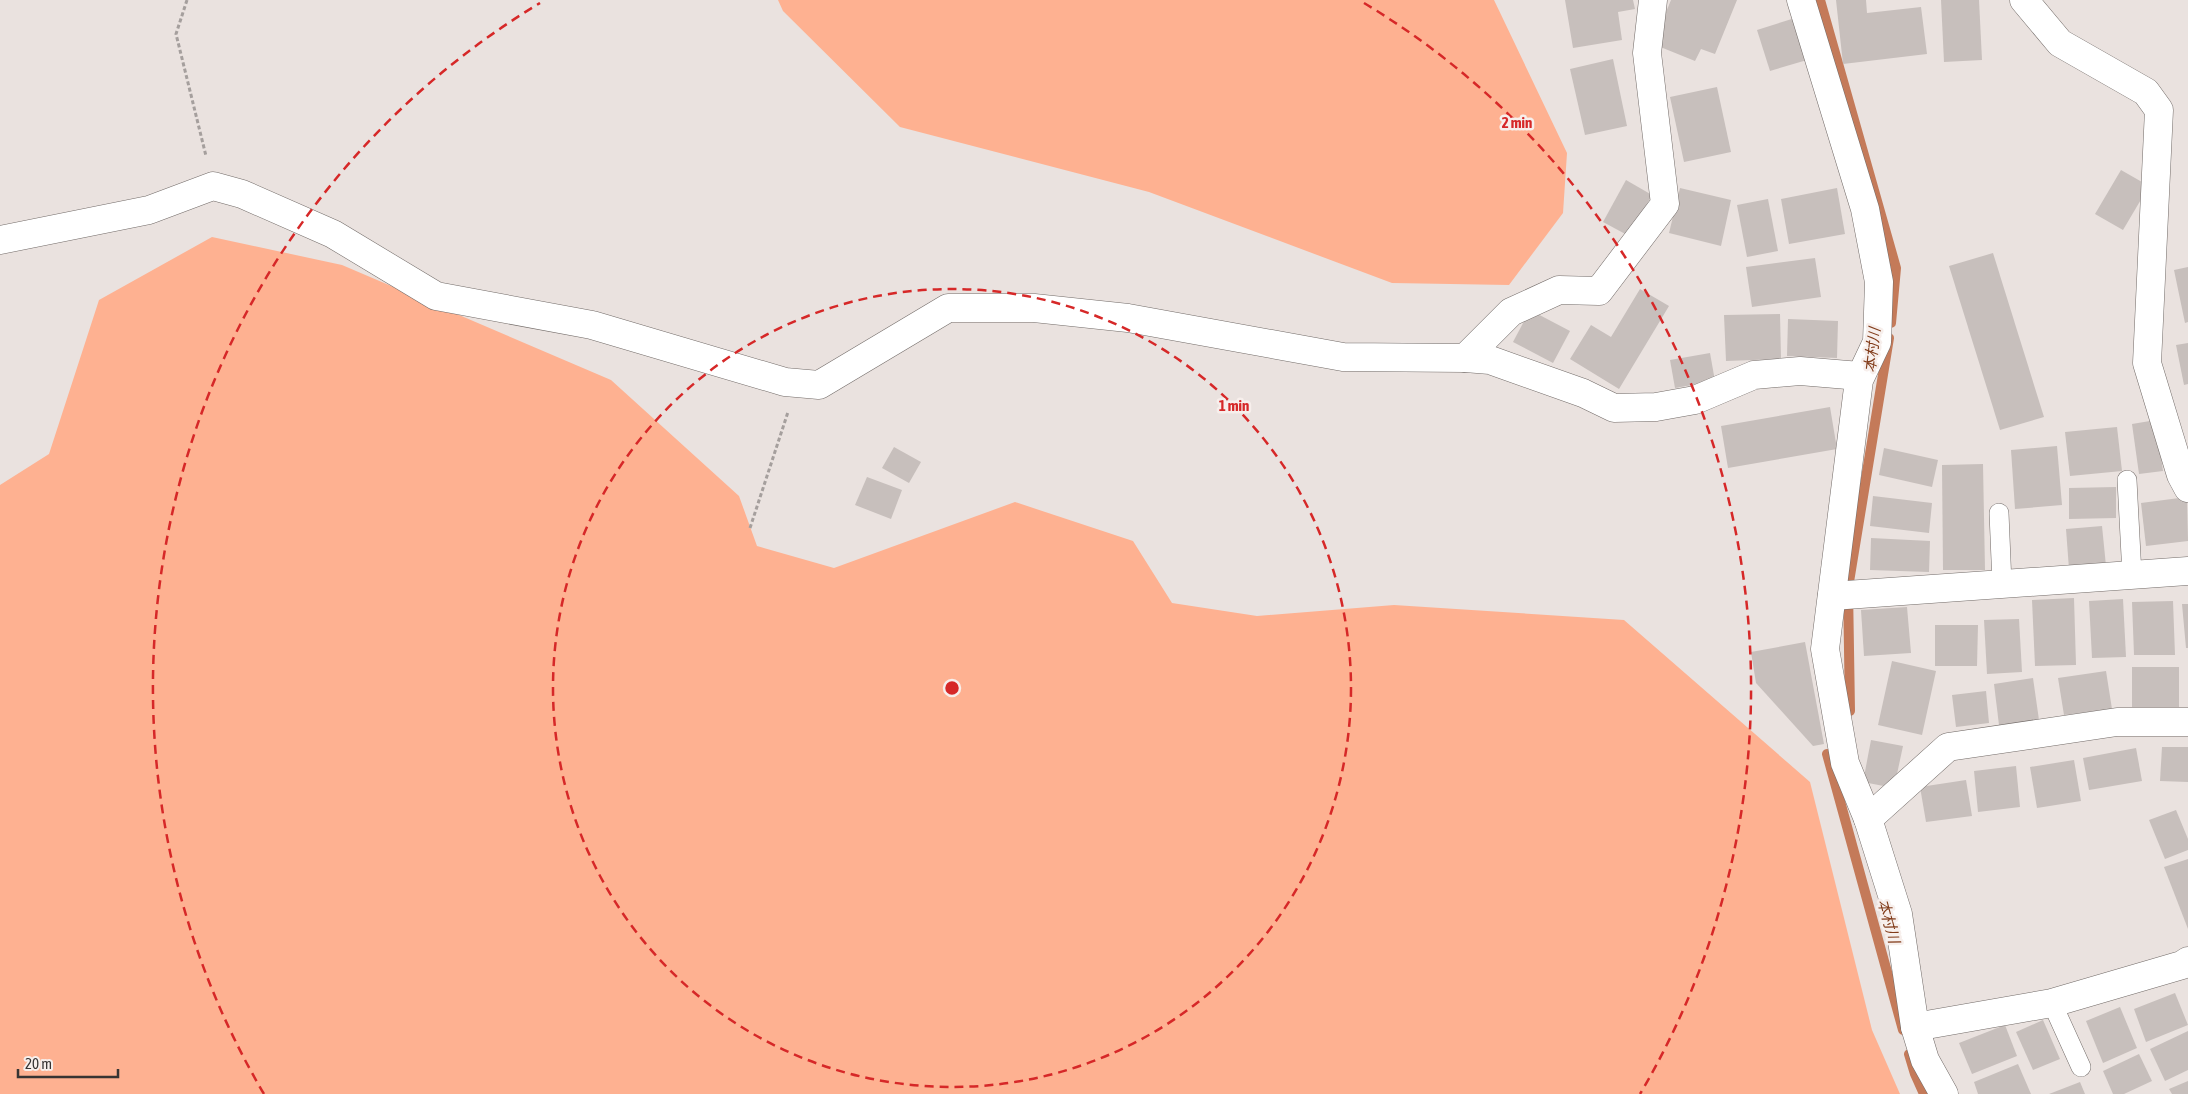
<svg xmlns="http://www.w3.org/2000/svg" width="2188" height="1094" viewBox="0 0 2188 1094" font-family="'Asap Condensed','Noto Sans JP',sans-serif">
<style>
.green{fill:#feb191}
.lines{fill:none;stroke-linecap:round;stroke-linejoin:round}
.stream{stroke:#c47a59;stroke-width:10}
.building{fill:#c7bfbc}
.service-casing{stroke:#726b68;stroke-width:20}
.minor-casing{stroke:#726b68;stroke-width:29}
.path{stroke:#a59f9d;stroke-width:3;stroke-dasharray:4 2.5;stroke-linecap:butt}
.service{stroke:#fff;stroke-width:19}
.minor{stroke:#fff;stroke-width:28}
.ring{fill:none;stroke:#d62828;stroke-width:2.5;stroke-dasharray:9 6}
.labels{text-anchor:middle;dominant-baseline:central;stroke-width:5;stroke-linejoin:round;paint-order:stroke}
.water-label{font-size:15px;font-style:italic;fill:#813b19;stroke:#f7efec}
.centre{fill:#d62828;stroke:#f7efec;stroke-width:2.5}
.ring-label{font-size:15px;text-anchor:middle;font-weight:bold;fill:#d62828;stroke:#f7efec;stroke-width:5;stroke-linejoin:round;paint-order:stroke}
</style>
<rect width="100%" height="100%" fill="#eae2df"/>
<g class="green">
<polygon points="778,0 1494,0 1567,153 1563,213 1509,285 1392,283 1149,192 900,127 783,11"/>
<polygon points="212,237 342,265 611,380 739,496 757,546 834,568 1015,502 1133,541 1172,603 1257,616 1394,605 1624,620 1810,782 1872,1030 1900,1094 0,1094 0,485 49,454 99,300"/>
</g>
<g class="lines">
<g class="stream">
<polyline points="1820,0 1896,268 1891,323"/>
<polyline points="1850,711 1848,588 1889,338"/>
<polyline points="1827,754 1903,1030"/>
<polyline points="1909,1054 1915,1074 1924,1094"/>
</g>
</g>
<g class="building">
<polygon points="1565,0 1633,0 1635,9 1618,12 1622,40 1573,48"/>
<polygon points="1671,0 1737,0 1715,54 1701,49 1695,61 1653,44"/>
<polygon points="1836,0 1866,0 1867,13 1921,7 1927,54 1843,64"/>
<polygon points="1941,0 1979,0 1982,60 1944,62"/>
<polygon points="1795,18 1807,60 1770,71 1757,30"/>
<polygon points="1613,59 1627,126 1585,135 1570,69"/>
<polygon points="1717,87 1731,152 1684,162 1670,97"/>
<polygon points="2121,170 2149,186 2123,230 2095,214"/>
<polygon points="1626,180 1652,195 1629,236 1603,222"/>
<polygon points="1680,188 1731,200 1721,246 1669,233"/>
<polygon points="1837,188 1845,234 1789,244 1781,199"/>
<polygon points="1768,199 1778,251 1747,257 1737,205"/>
<polygon points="1993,253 2044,417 2000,430 1949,266"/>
<polygon points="1815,258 1821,297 1752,307 1746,267"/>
<polygon points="2188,267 2188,322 2185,323 2174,270"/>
<polygon points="1640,289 1669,306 1619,389 1570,359 1591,325 1611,337"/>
<polygon points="1530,310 1570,331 1553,363 1513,342"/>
<polygon points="1780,314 1781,359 1726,361 1724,315"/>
<polygon points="1788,319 1838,321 1837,358 1787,356"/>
<polygon points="2188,343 2188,384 2184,385 2176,345"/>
<polygon points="1710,353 1715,381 1675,388 1670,360"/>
<polygon points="1830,407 1837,449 1728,468 1721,426"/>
<polygon points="2156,420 2163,471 2139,474 2132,424"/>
<polygon points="2117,427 2122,471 2070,476 2065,432"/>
<polygon points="2057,446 2062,505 2015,509 2011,450"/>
<polygon points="894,447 921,462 909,483 882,468"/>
<polygon points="1884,448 1938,460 1932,487 1879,475"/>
<polygon points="1983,464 1985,570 1943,570 1942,465"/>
<polygon points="867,477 902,490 891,519 855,505"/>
<polygon points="2116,487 2116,518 2069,519 2069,488"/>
<polygon points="1873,496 1932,503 1929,533 1870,526"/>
<polygon points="2187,497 2188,541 2146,546 2141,503"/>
<polygon points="2102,526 2106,566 2069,569 2066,529"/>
<polygon points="1871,538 1930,541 1929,572 1870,570"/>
<polygon points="2074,598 2076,665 2035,666 2032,600"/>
<polygon points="2123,599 2126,657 2092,658 2089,601"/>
<polygon points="2173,601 2175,655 2134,655 2132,602"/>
<polygon points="2182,604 2188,604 2188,648 2186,648"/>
<polygon points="1907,607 1911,653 1864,656 1861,610"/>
<polygon points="2019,619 2022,672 1987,674 1984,620"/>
<polygon points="1935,625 1978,625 1977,666 1935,666"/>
<polygon points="1805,642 1824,744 1813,746 1756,683 1751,652"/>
<polygon points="1892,661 1936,671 1922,735 1878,725"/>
<rect x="2132" y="667" width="47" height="40"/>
<polygon points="2106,671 2112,709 2064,715 2058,678"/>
<polygon points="2033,678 2039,720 1999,725 1994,684"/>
<polygon points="1986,691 1989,723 1956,727 1952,695"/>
<polygon points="1871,740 1903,746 1894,788 1863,782"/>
<polygon points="2162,747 2188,747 2188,782 2160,781"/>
<polygon points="2136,748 2142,781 2089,790 2083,758"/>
<polygon points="2074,760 2081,801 2037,808 2030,767"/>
<polygon points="2016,766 2020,807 1978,812 1974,771"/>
<polygon points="1966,780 1972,816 1926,822 1920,787"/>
<polygon points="2176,810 2188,839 2188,850 2165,859 2149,820"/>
<polygon points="2188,859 2188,929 2164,867"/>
<polygon points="2175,993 2188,1025 2146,1042 2134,1009"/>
<polygon points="2120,1007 2137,1048 2103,1063 2086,1021"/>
<polygon points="2043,1020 2060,1059 2033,1070 2016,1032"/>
<polygon points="2005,1025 2017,1056 1972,1074 1959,1043"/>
<polygon points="2188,1031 2188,1070 2165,1081 2150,1049"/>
<polygon points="2139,1054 2152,1081 2124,1094 2113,1094 2103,1071"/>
<polygon points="2018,1064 2031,1094 1978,1094 1974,1082"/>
<polygon points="2188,1081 2188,1094 2172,1094 2169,1089"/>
<polygon points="2080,1082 2085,1094 2049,1094"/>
</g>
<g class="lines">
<g class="service-casing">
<g id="service">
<polyline points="2127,480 2132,575"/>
<polyline points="1999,513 2002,584"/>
<polyline points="2052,1003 2081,1067"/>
</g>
</g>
<g class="minor-casing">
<g id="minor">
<polyline points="1801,0 1865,209 1879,282 1877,342 1859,380 1825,649 1845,763 1868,819 1898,914 1915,1027 1925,1060 1944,1094"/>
<polyline points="2024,0 2060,43 2146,92 2159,110 2147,363 2181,475 2188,488"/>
<polyline points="0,240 149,210 213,186 242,194 333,234 436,296 592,325 785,382 819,385 948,308 1034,308 1128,318 1343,357 1465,358 1511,312 1559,290 1599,291 1665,204 1647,53 1653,0"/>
<polyline points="1465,358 1490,360 1583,393 1614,408 1656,407 1695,400 1754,375 1800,371 1860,376"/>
<polyline points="1832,596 2188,571"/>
<polyline points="1868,819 1948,747 2117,722 2188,722"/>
<polyline points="1915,1027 2052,1003 2182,965 2188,961"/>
</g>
</g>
<g class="path">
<polyline points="187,0 176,34 206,156"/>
<polyline points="750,528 788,412"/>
</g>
<use href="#service" class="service"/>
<use href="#minor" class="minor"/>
</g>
<g class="ring">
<circle cx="952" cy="688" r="399"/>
<path d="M264 1094A799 799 0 0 1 540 3M1364 3A799 799 0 0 1 1640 1094"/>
</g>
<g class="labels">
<g class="water-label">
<text transform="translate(1872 350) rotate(-83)">本村川</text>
<text transform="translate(1889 921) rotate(75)">本村川</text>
</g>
</g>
<circle cx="952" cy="688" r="8" class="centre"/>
<g class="ring-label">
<text x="1517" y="128">2 min</text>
<text x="1234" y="411">1 min</text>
</g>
<path d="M18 1069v8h100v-8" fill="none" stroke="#373433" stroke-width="2.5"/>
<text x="25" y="1069" font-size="15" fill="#373433" stroke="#f7efec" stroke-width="4" paint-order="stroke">20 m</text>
</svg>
